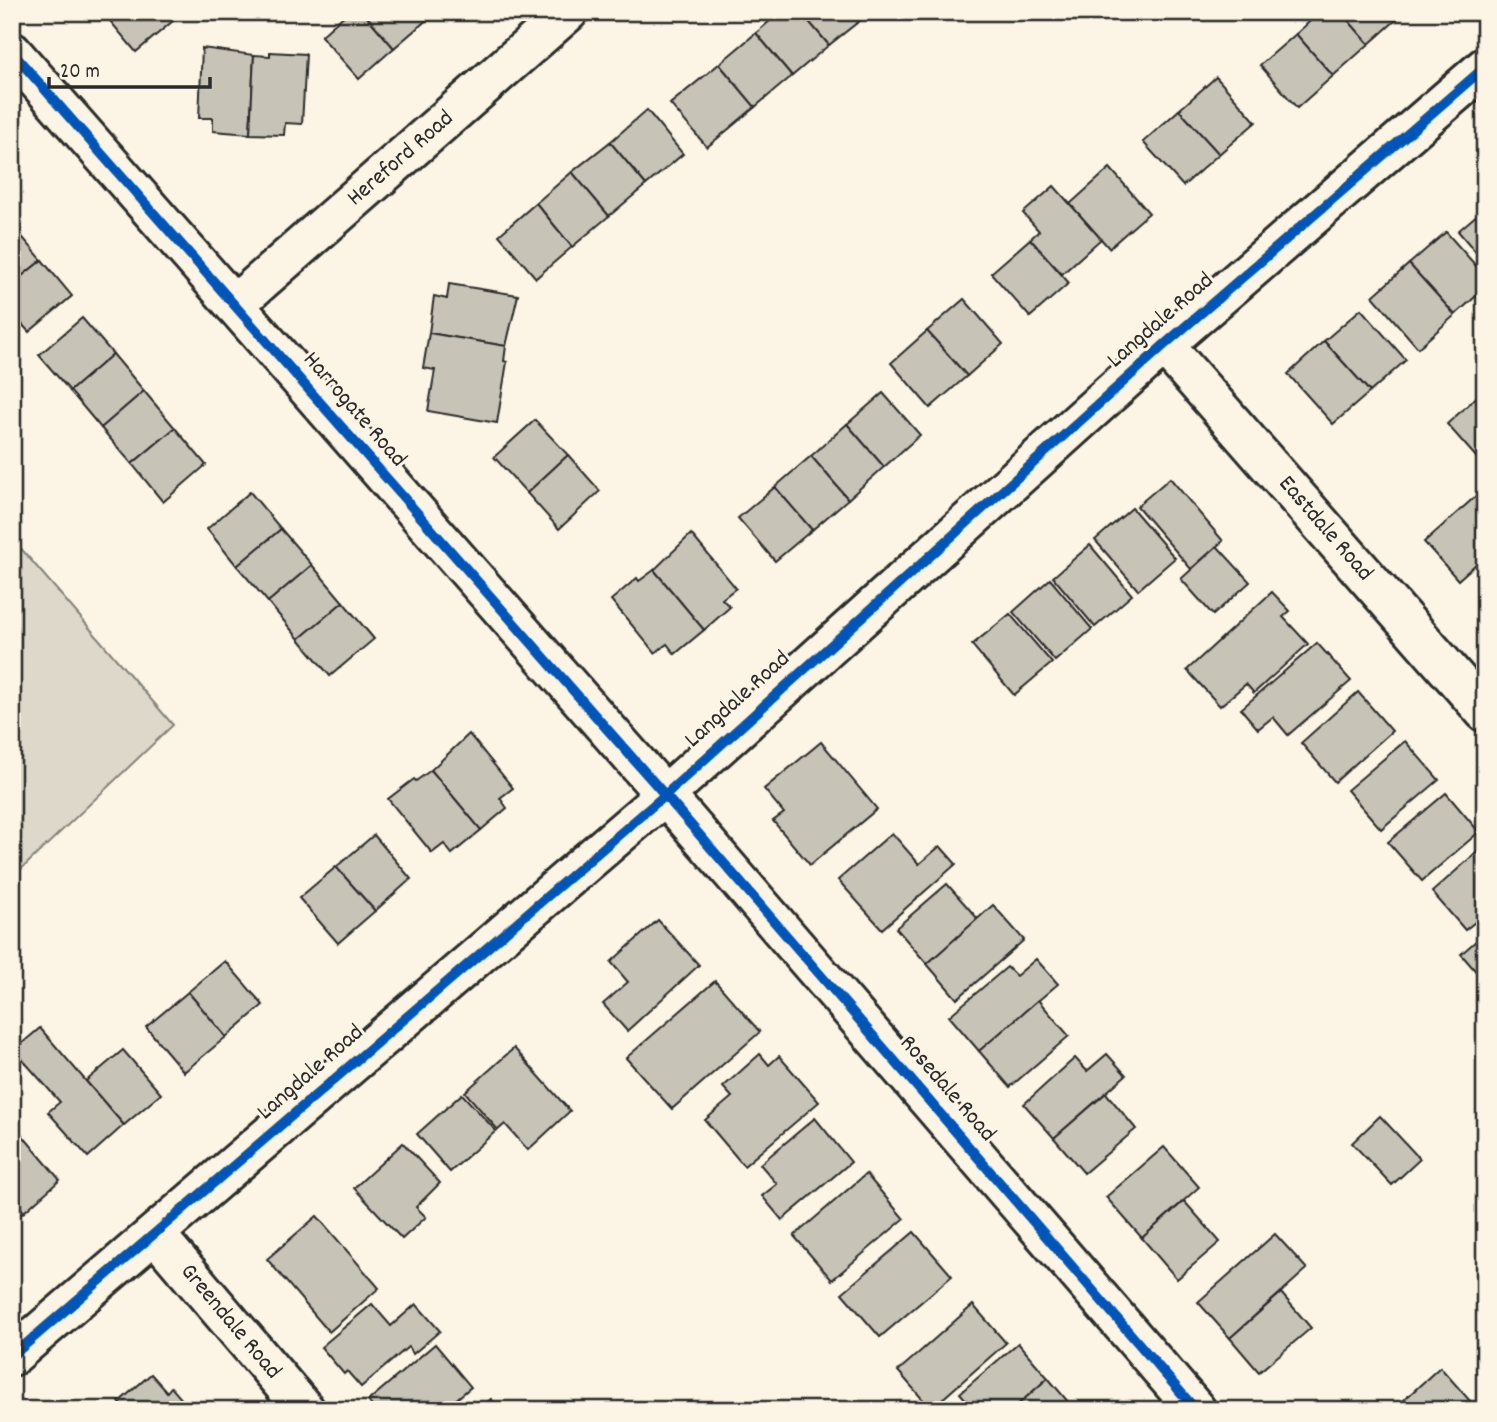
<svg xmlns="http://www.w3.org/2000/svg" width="1497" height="1422" viewBox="0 0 1497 1422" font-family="Dekko,sans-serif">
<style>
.green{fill:#ded8ca;stroke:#84827a;stroke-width:2}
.building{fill:#c8c3b7;stroke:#2b2b2b;stroke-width:2}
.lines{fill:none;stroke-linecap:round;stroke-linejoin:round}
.street-casing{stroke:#2b2b2b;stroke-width:44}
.street{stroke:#fcf5e5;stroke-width:38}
.cycleway-casing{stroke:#fcf5e5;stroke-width:15}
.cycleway{stroke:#0057b8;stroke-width:10}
.labels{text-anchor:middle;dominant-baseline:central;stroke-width:6;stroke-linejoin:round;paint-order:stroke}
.street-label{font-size:24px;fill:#2b2b2b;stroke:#fcf5e5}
</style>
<rect width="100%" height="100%" fill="#fcf5e5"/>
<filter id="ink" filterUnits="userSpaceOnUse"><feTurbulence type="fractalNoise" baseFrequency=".0143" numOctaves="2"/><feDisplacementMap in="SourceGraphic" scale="14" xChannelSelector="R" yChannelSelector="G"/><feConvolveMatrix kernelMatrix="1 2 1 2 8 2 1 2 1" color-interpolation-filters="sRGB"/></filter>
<g filter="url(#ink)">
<polygon class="green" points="12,538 173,725 12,878"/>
<g class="building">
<polygon points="109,12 178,12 180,15 136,52 105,15"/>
<polygon points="348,12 363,12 394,48 359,79 321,36"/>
<polygon points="363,12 426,12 430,17 394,48"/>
<polygon points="780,12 801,12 829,45 792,76 756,33"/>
<polygon points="801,12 865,12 867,15 829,45"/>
<polygon points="1320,12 1341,12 1369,44 1333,76 1296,34"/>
<polygon points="1341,12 1405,12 1369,44"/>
<polygon points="756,33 792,76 755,107 719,64"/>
<polygon points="1296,34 1333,76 1297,108 1260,65"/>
<polygon points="202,48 254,55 250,134 213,131 213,118 199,118"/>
<polygon points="270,52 306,54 302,124 285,123 284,135 250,134 254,55 270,56"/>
<polygon points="719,64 755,107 707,147 670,104"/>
<polygon points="1216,77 1256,122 1219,154 1179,110"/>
<polygon points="647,110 683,154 646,185 610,142"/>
<polygon points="1179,110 1219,154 1183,186 1143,142"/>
<polygon points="610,142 646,185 609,216 572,172"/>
<polygon points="1110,168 1149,213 1109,248 1070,204"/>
<polygon points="572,172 609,216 572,247 536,203"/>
<polygon points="1054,186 1101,239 1062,274 1030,239 1039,231 1023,213"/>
<polygon points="536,203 572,247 536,278 499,235"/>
<polygon points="1485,208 1485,263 1458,231"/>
<polygon points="12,225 42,260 12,284"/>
<polygon points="1446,232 1485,276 1485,288 1455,315 1409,264"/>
<polygon points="1030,239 1069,283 1030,317 991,273"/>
<polygon points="42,260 72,296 29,332 12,313 12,284"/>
<polygon points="1409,264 1455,315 1418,348 1373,296"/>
<polygon points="449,284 518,295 506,346 429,333 434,296 447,299"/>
<polygon points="964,299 1003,344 967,376 927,331"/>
<polygon points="1361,309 1406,360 1370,392 1324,341"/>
<polygon points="82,318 113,354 70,391 39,355"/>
<polygon points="927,331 967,376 930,408 891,363"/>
<polygon points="429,333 506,346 504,361 507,362 497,423 428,411 435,370 423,368"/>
<polygon points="1324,341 1370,392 1333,424 1288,374"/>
<polygon points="113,354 144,391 101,428 70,391"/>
<polygon points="144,391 175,428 132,464 101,428"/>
<polygon points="883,393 920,435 884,467 847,424"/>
<polygon points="1480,394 1485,399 1485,451 1477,458 1447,424"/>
<polygon points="535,420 568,455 527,493 494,457"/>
<polygon points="847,424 884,467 848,499 811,456"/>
<polygon points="175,428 206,465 163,502 132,464"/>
<polygon points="568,455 600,491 559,529 527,493"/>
<polygon points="811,456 848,499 812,530 775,487"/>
<polygon points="1170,478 1223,541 1191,569 1137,506"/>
<polygon points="775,487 812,530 775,561 738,518"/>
<polygon points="1485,488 1485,556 1458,580 1424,542"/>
<polygon points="250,492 281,529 237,566 207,529"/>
<polygon points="1132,508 1175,558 1138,590 1095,540"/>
<polygon points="281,529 312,565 268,602 237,566"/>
<polygon points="691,534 736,588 722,599 730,607 704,630 654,570"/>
<polygon points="1090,545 1132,595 1095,627 1053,577"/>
<polygon points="1217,546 1250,582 1213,615 1181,579"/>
<polygon points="312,565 343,602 299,639 268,602"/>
<polygon points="654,570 704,630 675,654 667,644 655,653 611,600 637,578 639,581"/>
<polygon points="1050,579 1092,629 1055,661 1013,612"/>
<polygon points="1485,584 1485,601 1476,591"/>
<polygon points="1272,592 1290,611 1283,617 1308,644 1254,693 1246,684 1220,706 1187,670"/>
<polygon points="343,602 374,639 330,676 299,639"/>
<polygon points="1010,614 1052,663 1014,695 972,645"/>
<polygon points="1317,643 1351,681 1288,735 1273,717 1258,729 1241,709"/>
<polygon points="1358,692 1392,731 1335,782 1301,743"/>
<polygon points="469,734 513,788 500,798 507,808 481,830 431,770"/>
<polygon points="1405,741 1439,780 1381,829 1347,790"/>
<polygon points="821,742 877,809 810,865 773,821 784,813 764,789"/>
<polygon points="431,770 481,830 452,854 444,844 432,853 388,799 414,779 416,781"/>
<polygon points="1446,793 1479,832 1422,881 1388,842"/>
<polygon points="892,833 919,864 940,846 956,864 882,929 838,880"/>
<polygon points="374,835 411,879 375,911 336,867"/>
<polygon points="1485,845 1485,914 1465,930 1432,892"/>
<polygon points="336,867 375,911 338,943 299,898"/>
<polygon points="947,884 978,919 927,964 896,928"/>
<polygon points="993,905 1024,940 957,999 927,964"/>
<polygon points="658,920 699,965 627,1031 603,1004 628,982 611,962"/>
<polygon points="1485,933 1485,982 1461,954"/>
<polygon points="1036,959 1058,984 979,1051 949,1016 1007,967 1016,976"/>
<polygon points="225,961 263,1005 226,1037 188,992"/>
<polygon points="715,981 760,1032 672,1109 626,1058"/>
<polygon points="188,992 226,1037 184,1072 146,1027"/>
<polygon points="1038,1000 1069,1036 1010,1087 979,1051"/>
<polygon points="40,1028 124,1125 88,1157 48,1112 60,1102 14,1050"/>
<polygon points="514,1048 570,1111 528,1150 505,1124 498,1130 465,1092"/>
<polygon points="123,1050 161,1094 124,1125 86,1081"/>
<polygon points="760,1054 769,1065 779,1056 819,1102 744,1166 705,1120 732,1097 723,1087"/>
<polygon points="1107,1054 1126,1075 1054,1138 1024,1104 1075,1058 1087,1071"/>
<polygon points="1106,1093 1136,1129 1084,1173 1054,1138"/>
<polygon points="462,1094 496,1131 450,1172 417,1134"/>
<polygon points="1380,1116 1420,1159 1392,1185 1352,1143"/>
<polygon points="815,1118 851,1162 782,1220 762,1196 777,1184 760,1164"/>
<polygon points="12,1123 60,1180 24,1212 12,1198"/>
<polygon points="403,1143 440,1183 416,1207 426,1217 402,1239 354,1188"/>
<polygon points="1164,1147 1199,1187 1142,1238 1106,1197"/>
<polygon points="866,1174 904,1219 832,1280 794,1236"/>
<polygon points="12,1198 24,1212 12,1222"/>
<polygon points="1184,1201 1220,1242 1177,1279 1142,1238"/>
<polygon points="317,1216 379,1288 329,1332 267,1259"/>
<polygon points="914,1232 952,1276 880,1337 842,1293"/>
<polygon points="1275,1234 1307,1269 1230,1338 1198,1302"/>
<polygon points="1281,1293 1311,1328 1259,1372 1230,1338"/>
<polygon points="372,1304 391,1326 416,1304 440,1331 413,1354 408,1347 361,1387 347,1371 344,1374 321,1347"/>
<polygon points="973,1305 1006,1343 931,1409 898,1371"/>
<polygon points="1018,1343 1048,1378 1012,1410 975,1410 960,1393"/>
<polygon points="435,1344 471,1387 443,1410 375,1410 368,1401"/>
<polygon points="1440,1367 1478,1410 1393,1410"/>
<polygon points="151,1374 167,1392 171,1387 191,1410 125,1410 119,1402"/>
<polygon points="1048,1378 1075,1410 1012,1410"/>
<polygon points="491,1399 500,1410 478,1410"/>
</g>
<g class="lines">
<g class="street-casing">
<g id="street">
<polyline points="12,52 665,795 1196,1410"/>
<polyline points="234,305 568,12"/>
<polyline points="1164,345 1485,712"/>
<polyline points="156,1235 305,1410"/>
<polyline points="12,1356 665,795 1164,345 1485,67"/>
</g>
</g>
<use href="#street" class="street"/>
<g class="cycleway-casing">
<g id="cycleway">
<polyline points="12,52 665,795 1196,1410"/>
<polyline points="12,1356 665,795 1164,345 1485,67"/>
</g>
</g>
<use href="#cycleway" class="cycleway"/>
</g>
</g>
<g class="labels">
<g class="street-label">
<text transform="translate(401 159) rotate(-41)">Hereford Road</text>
<text transform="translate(1161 321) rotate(-41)">Langdale Road</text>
<text transform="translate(354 410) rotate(49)">Harrogate Road</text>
<text transform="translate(1325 529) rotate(49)">Eastdale Road</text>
<text transform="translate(738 700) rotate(-42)">Langdale Road</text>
<text transform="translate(311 1073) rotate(-41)">Langdale Road</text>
<text transform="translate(947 1089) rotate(49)">Rosedale Road</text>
<text transform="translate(230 1322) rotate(50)">Greendale Road</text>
</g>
</g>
<rect width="1497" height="1422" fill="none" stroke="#fcf5e5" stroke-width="42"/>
<rect x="21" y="21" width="1455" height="1380" fill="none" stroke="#2b2b2b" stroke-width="2.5" filter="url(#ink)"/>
<path d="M49 77v10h161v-10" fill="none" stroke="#2b2b2b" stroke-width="3.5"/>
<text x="60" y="77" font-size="21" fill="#2b2b2b" stroke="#fcf5e5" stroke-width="5" paint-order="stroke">20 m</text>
</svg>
